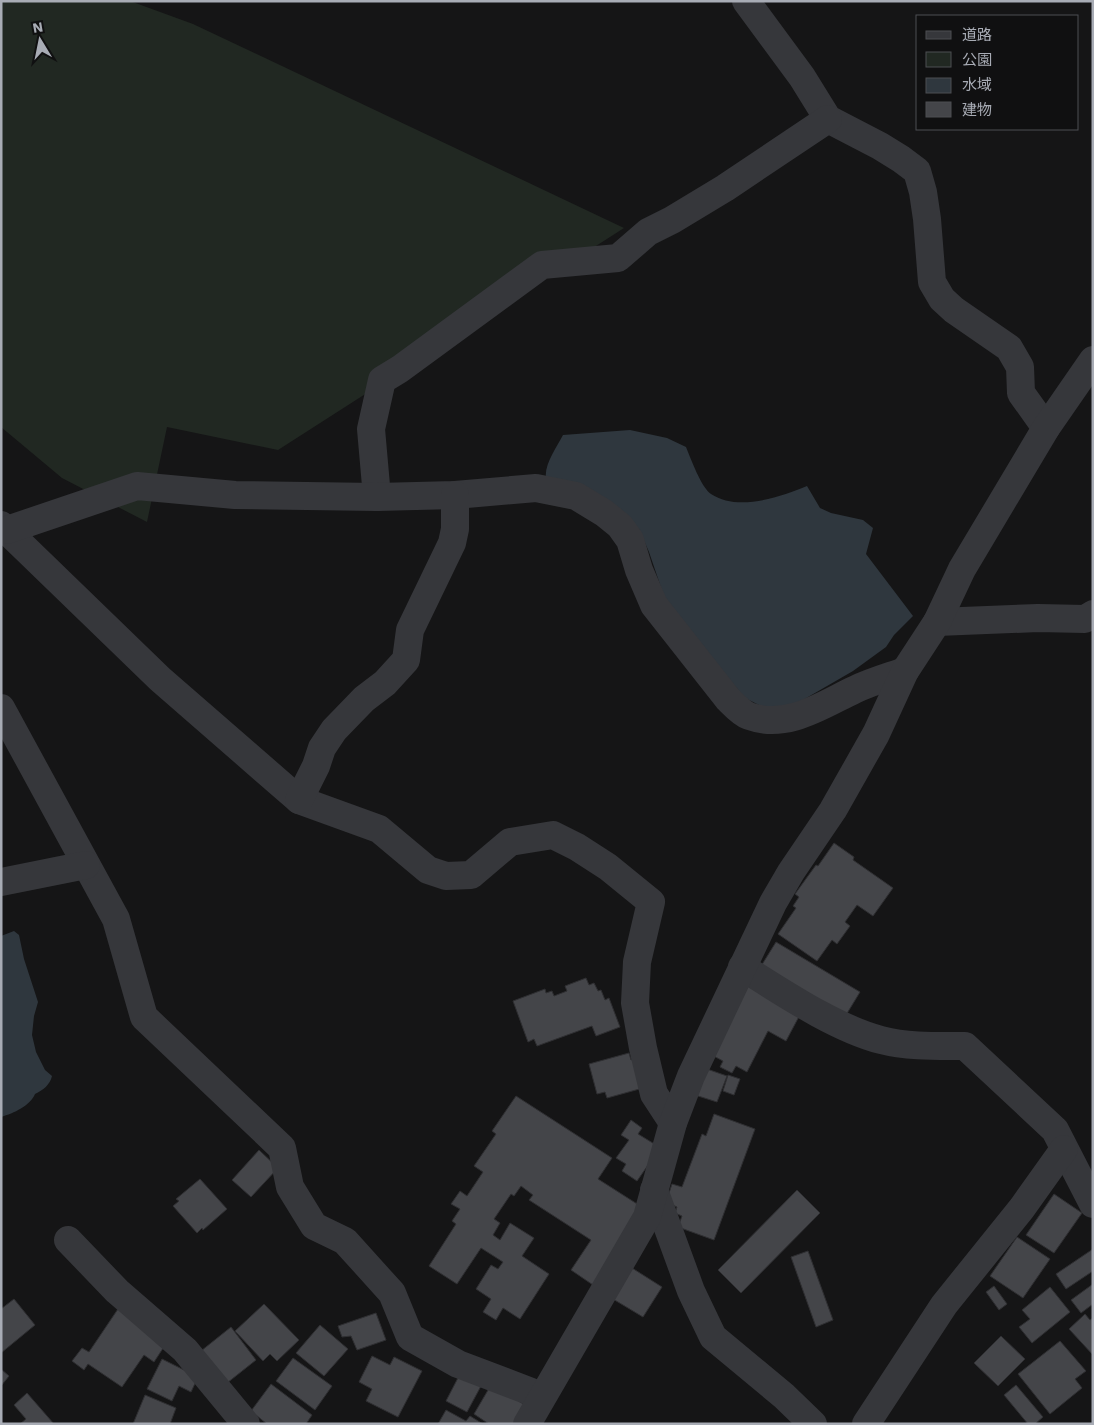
<svg xmlns="http://www.w3.org/2000/svg" width="1094" height="1425" viewBox="0 0 1094 1425" font-family="'Work Sans','Noto Sans JP',sans-serif">
<style>
.green{fill:#212822}
.water{fill:#2f373e}
.building{fill:#444549;stroke:#2f2f32}
.lines{fill:none;stroke-linecap:round;stroke-linejoin:round}
.minor{stroke:#36373b;stroke-width:28}
</style>
<rect width="100%" height="100%" fill="#151516"/>
<polygon class="green" points="1,1 130,1 193,24 624,228 278,450 167,427 147,522 62,478 1,427"/>
<g class="water">
<path d="M630,430L667,438L686,447C691,459 701,487 711,494C738,512 780,497 807,486L820,508L831,513L863,520L873,528L866,554L913,616L894,635L886,647L853,671L789,708L763,707L745,698L667,605L649,552L639,529L546,478C544,464 557,447 563,435Z"/>
<path d="M14,931L19,935L24,959L38,1002L34,1016L32,1035L36,1052L45,1070L52,1076C50,1085 43,1090 35,1094C30,1106 14,1113 1,1117V936Z"/>
</g>
<g class="building">
<polygon points="834,843 854,857 853,860 893,888 873,916 857,905 845,922 850,926 837,944 832,940 817,961 778,934 796,908 793,906 799,897 795,894 816,865 818,866"/>
<polygon points="776,942 860,992 843,1020 758,971"/>
<polygon points="586,978 589,985 594,983 598,991 601,990 605,1000 609,998 620,1027 596,1036 592,1026 537,1046 534,1039 528,1042 513,1001 545,989 546,993 552,991 554,996 567,991 565,986"/>
<polygon points="749,981 803,1009 786,1041 768,1031 747,1072 736,1066 732,1073 720,1067 723,1061 710,1054"/>
<polygon points="629,1053 631,1060 635,1058 643,1088 607,1098 605,1092 597,1094 589,1064"/>
<polygon points="704,1068 727,1076 717,1102 695,1095"/>
<polygon points="728,1075 740,1079 734,1095 723,1091"/>
<polygon points="516,1096 612,1158 598,1179 645,1209 593,1285 571,1270 591,1240 529,1200 533,1195 521,1186 514,1196 511,1194 494,1219 500,1223 493,1235 500,1240 510,1223 534,1238 522,1256 549,1274 520,1319 503,1308 496,1320 483,1312 491,1299 476,1289 491,1265 498,1269 503,1262 481,1248 457,1284 429,1266 456,1224 452,1221 460,1209 451,1204 460,1191 467,1196 483,1172 474,1166 496,1134 492,1131"/>
<polygon points="714,1114 755,1129 714,1240 678,1227 682,1216 675,1213 677,1207 666,1202 672,1184 682,1187 702,1134 706,1136"/>
<polygon points="631,1120 642,1128 638,1134 656,1145 655,1155 637,1181 622,1171 626,1164 616,1158 629,1140 621,1135"/>
<polygon points="259,1150 278,1168 251,1197 232,1180"/>
<polygon points="200,1179 227,1209 203,1230 202,1228 197,1233 173,1206 179,1201 176,1199"/>
<polygon points="797,1190 820,1213 741,1293 718,1270"/>
<polygon points="1054,1194 1082,1213 1054,1253 1026,1235"/>
<polygon points="1017,1237 1050,1259 1023,1298 990,1276"/>
<polygon points="1093,1249 1093,1271 1066,1289 1056,1274"/>
<polygon points="808,1251 833,1320 816,1327 791,1257"/>
<polygon points="632,1268 662,1287 643,1317 613,1299"/>
<polygon points="1093,1284 1093,1304 1081,1313 1071,1300"/>
<polygon points="994,1286 1007,1304 999,1310 986,1292"/>
<polygon points="1050,1287 1070,1312 1032,1343 1019,1327 1030,1319 1022,1310"/>
<polygon points="14,1299 35,1325 1,1353 1,1309"/>
<polygon points="264,1304 299,1340 277,1361 270,1354 263,1361 235,1331"/>
<polygon points="120,1306 169,1339 154,1362 144,1355 122,1387 88,1364 84,1370 72,1361 82,1348 89,1352"/>
<polygon points="376,1313 386,1340 357,1350 351,1336 342,1337 338,1326"/>
<polygon points="1085,1314 1090,1320 1093,1318 1093,1355 1069,1329"/>
<polygon points="320,1325 348,1349 324,1376 296,1353"/>
<polygon points="231,1327 256,1360 227,1383 201,1351"/>
<polygon points="1001,1336 1025,1359 998,1386 974,1363"/>
<polygon points="1060,1341 1086,1371 1075,1379 1082,1388 1050,1414 1018,1374"/>
<polygon points="372,1356 390,1365 394,1357 422,1371 398,1417 366,1401 372,1389 359,1382"/>
<polygon points="293,1358 332,1386 315,1410 276,1381"/>
<polygon points="162,1359 198,1377 191,1392 179,1386 172,1401 147,1389"/>
<polygon points="1,1369 9,1376 1,1386"/>
<polygon points="460,1374 481,1386 467,1412 446,1401"/>
<polygon points="271,1384 312,1415 306,1424 267,1424 251,1411"/>
<polygon points="491,1385 527,1406 517,1424 489,1424 474,1414"/>
<polygon points="1016,1385 1043,1417 1035,1424 1028,1424 1004,1395"/>
<polygon points="27,1393 54,1424 20,1424 26,1419 14,1405"/>
<polygon points="145,1395 176,1408 170,1424 133,1424"/>
<polygon points="446,1410 466,1421 470,1416 483,1424 438,1424"/>
</g>
<g class="lines">
<g class="minor">
<polyline points="746,1 802,77 828,119 880,146 901,159 917,171 923,192 927,219 932,282 942,299 954,310 1009,348 1020,367 1021,393 1046,428"/>
<polyline points="377,497 371,429 382,380 400,369 542,265 618,258 648,232 672,220 725,188 828,119"/>
<polyline points="1,525 160,679 299,800 379,829 428,870 446,876 471,875 510,842 553,835 577,847 608,867 651,902 637,962 635,1003 643,1048 654,1094 673,1123"/>
<path d="M7,530L137,486L235,495L377,497L455,495L536,488L576,496L604,513L620,526L630,540L639,570L654,605L728,699C734,705 741,713 749,716C787,730 822,705 854,690C870,682 888,677 905,671"/>
<polyline points="937,622 1038,618 1085,619 1093,614"/>
<polyline points="1,708 116,919 144,1017 282,1148 290,1187 314,1226 345,1241 392,1293 410,1337 458,1364 542,1396"/>
<polyline points="299,800 316,766 322,748 334,730 364,699 385,683 406,660 410,630 452,543 455,529 455,495"/>
<polyline points="1,882 86,865"/>
<path d="M742,967C782,992 835,1028 881,1040C908,1047 937,1046 965,1046L1055,1130L1093,1204"/>
<polyline points="654,1190 691,1291 713,1337 784,1396 813,1424"/>
<polyline points="68,1240 117,1291 185,1350 246,1424"/>
<polyline points="527,1424 647,1217 673,1123 691,1076 773,903 791,872 833,810 876,734 905,671 937,622 962,569 1046,428 1093,360"/>
<polyline points="866,1424 944,1305 1022,1208 1064,1149"/>
</g>
</g>
<rect width="1094" height="1425" fill="none" stroke="#a8acb5" stroke-width="5"/>
<rect x="916" y="15" width="162" height="115" fill="#101011" stroke="#4d4e53"/>
<rect x="926" y="31" width="25" height="8" fill="#36373b" stroke="#4d4e53"/>
<text x="962" y="40" font-size="15" fill="#a8acb5">道路</text>
<rect x="926" y="52" width="25" height="15" fill="#212822" stroke="#4d4e53"/>
<text x="962" y="65" font-size="15" fill="#a8acb5">公園</text>
<rect x="926" y="78" width="25" height="15" fill="#2f373e" stroke="#4d4e53"/>
<text x="962" y="90" font-size="15" fill="#a8acb5">水域</text>
<rect x="926" y="102" width="25" height="15" fill="#444549" stroke="#4d4e53"/>
<text x="962" y="115" font-size="15" fill="#a8acb5">建物</text>
<g transform="translate(40 40) rotate(350)" stroke="#101011" stroke-width="4" paint-order="stroke">
<path d="M0-4L9 19L0 12L-9 19Z" fill="#a8acb5"/>
<text y="-8" font-size="14" font-weight="bold" text-anchor="middle" fill="#a8acb5">N</text>
</g>
</svg>
